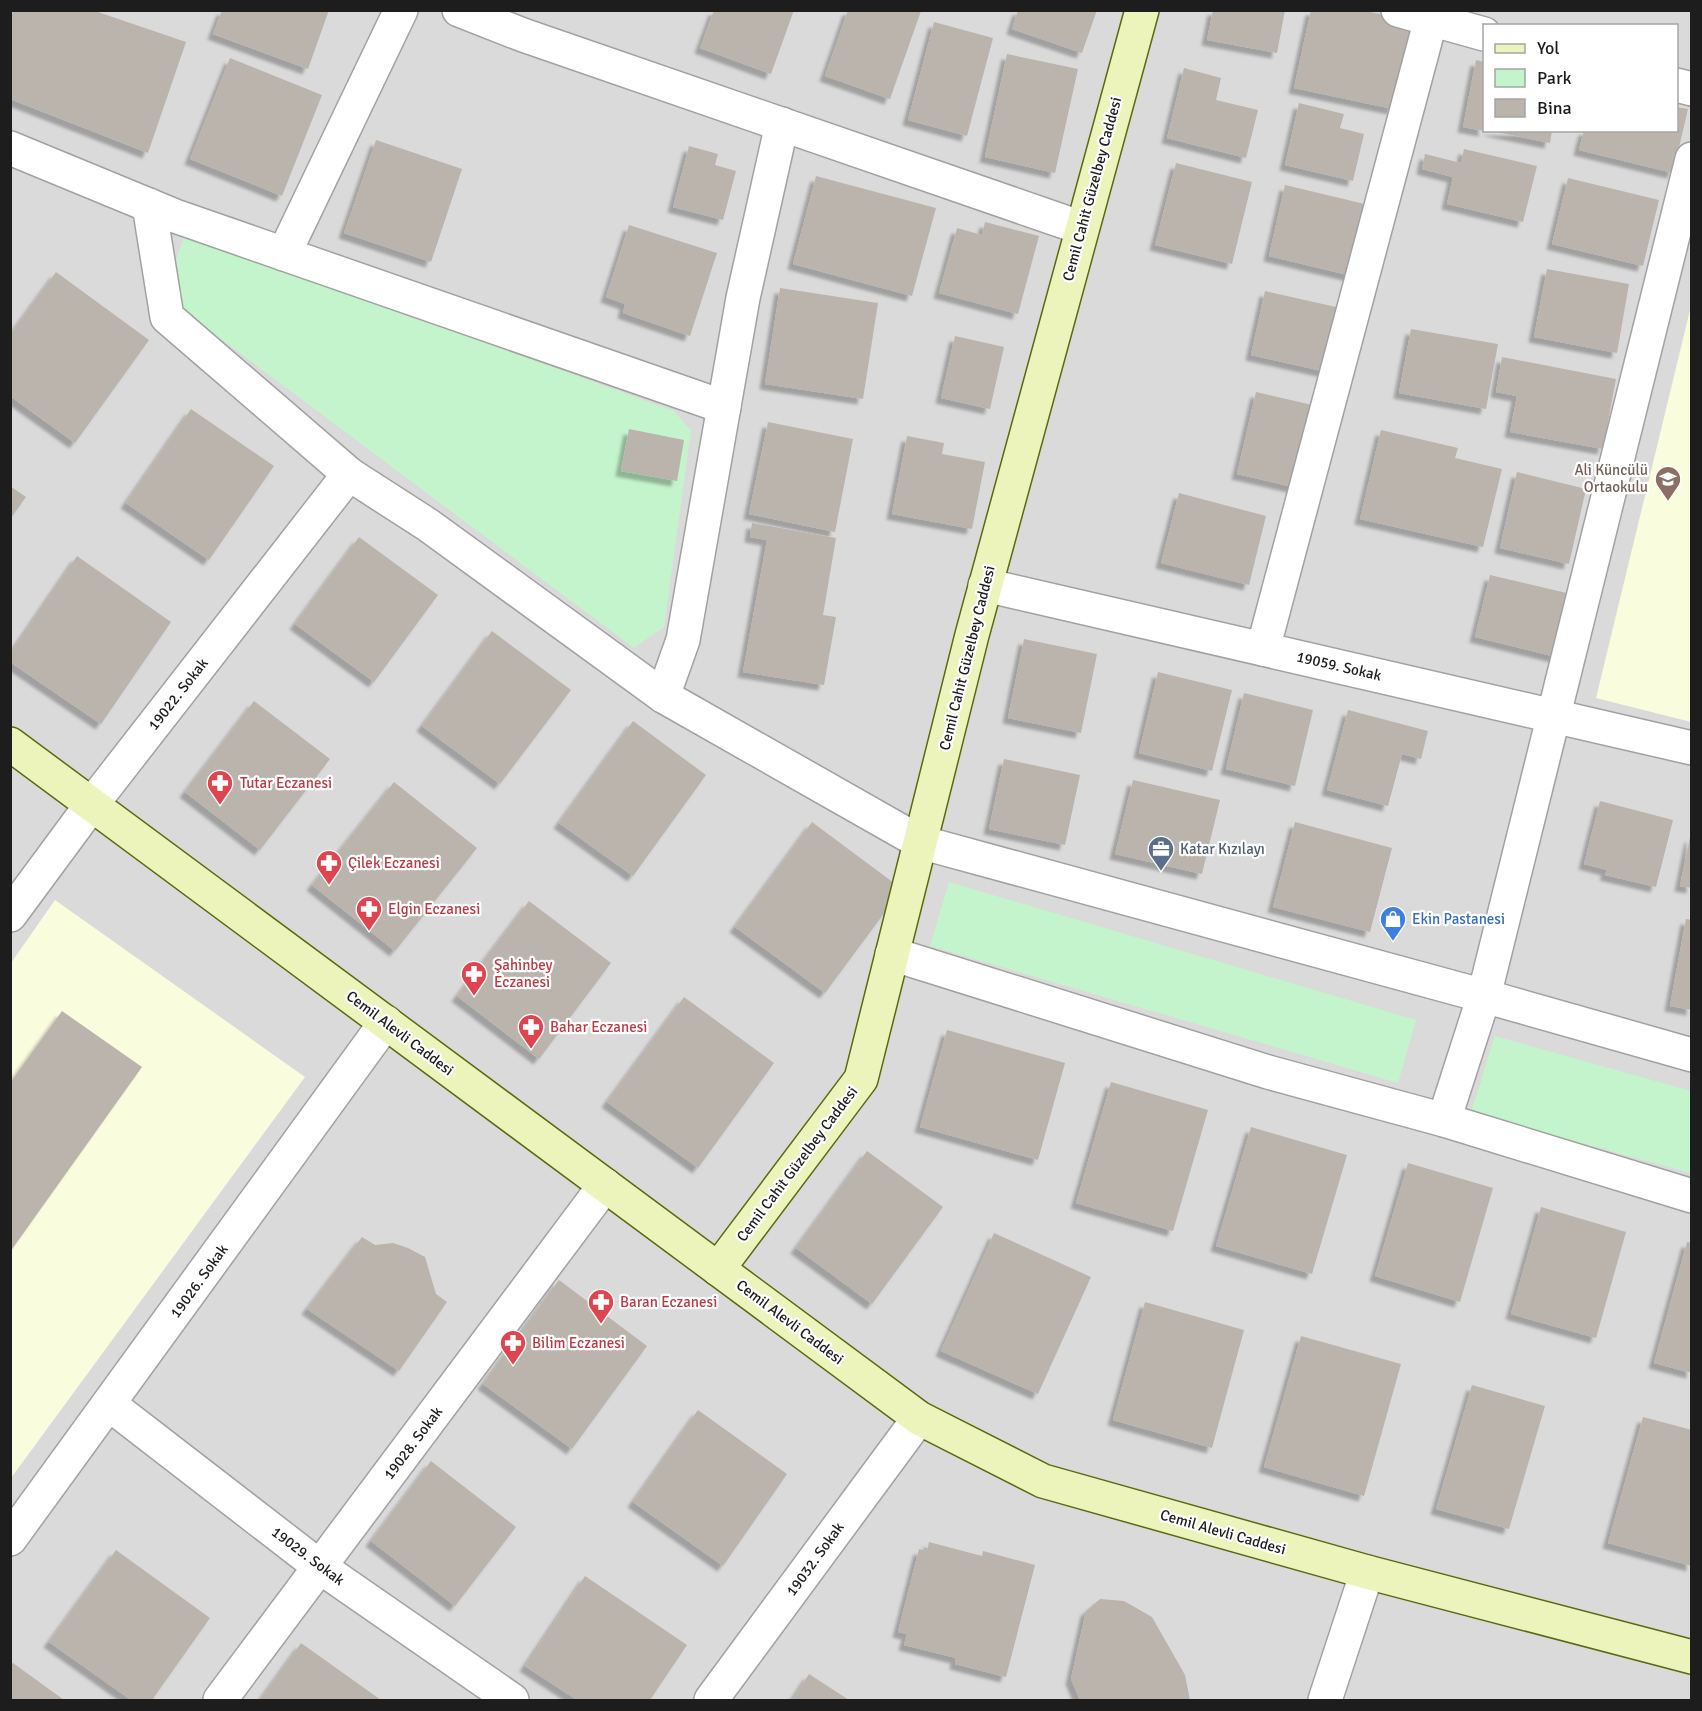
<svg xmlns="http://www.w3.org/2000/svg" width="1702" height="1711" viewBox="0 0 1702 1711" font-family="Signika,sans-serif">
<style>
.residential{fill:#dbdada;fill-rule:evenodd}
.education{fill:#fafcde}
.park{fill:#c3f4cb}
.building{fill:#bab4ad;filter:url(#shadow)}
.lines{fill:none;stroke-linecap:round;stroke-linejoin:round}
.street-casing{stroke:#a1a1a1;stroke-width:36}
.secondary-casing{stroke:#596a0e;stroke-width:36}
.street{stroke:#fff;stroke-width:33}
.secondary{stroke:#ecf4bb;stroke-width:33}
.labels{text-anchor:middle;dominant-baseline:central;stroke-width:4.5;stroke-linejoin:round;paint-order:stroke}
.street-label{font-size:15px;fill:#1d1d1d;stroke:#fff}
.education-label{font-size:15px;fill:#785e54;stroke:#fff;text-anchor:end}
.health-label{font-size:15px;fill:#be3a42;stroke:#fff;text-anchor:start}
.service-label{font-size:15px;fill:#4e5e75;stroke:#fff;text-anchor:start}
.shop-label{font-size:15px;fill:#366cbe;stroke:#fff;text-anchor:start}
</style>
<defs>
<filter id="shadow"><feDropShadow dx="-5.5" dy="5.5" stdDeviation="1.5" flood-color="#0004"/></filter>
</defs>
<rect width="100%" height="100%" fill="#edebe3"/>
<path class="residential" d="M11,11H1691V1700H11ZM1484,26H1676V130H1484Z"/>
<g class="education">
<polygon points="1691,306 1691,722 1596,698"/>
<polygon points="55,900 305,1077 11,1478 11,963"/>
</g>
<g class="park">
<polygon points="185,235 674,411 691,431 664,627 634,648 177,306 175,263"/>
<polygon points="949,882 1416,1020 1398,1083 930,946"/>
<polygon points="1495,1036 1691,1091 1691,1173 1471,1113"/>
</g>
<g class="building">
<polygon points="14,10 92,10 186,42 148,153 10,99 10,18"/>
<polygon points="222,10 329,10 308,69 213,34"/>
<polygon points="714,10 794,10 771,74 700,48"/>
<polygon points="848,10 921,11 890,99 825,76"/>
<polygon points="1018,10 1097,10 1082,53 1012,29"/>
<polygon points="1213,10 1285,10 1277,53 1207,40"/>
<polygon points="1311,10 1361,10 1412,21 1393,109 1294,88"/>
<polygon points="934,22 993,38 967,136 908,120"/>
<polygon points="1007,54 1078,69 1055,173 985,157"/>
<polygon points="230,58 322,95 282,196 190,159"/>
<polygon points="1476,60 1484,62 1484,131 1463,127"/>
<polygon points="1184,68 1221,78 1216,100 1258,110 1246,158 1167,138"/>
<polygon points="1299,103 1344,114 1340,128 1364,134 1353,181 1285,165"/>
<polygon points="1676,107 1688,109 1673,173 1579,150 1584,130 1676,130"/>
<polygon points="1487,130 1552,130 1550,143"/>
<polygon points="376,140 462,169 431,262 344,233"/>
<polygon points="689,146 718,154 715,165 736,171 723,220 673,207"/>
<polygon points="1464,149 1537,166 1523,222 1447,204 1453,177 1422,169 1425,154 1461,163"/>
<polygon points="1176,163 1252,182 1232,264 1155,245"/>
<polygon points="816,176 936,208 912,296 793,264"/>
<polygon points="1568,178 1659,200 1643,266 1552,244"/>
<polygon points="1285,185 1369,205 1352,276 1269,256"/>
<polygon points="985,222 1039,236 1018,314 939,293 957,228 982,235"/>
<polygon points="629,225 717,253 690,336 623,313 625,304 606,297"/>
<polygon points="1547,269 1629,284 1617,353 1534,337"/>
<polygon points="56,272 149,340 75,443 10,396 10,335"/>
<polygon points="780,288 878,303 863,399 765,384"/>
<polygon points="1265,291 1345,309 1331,373 1251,355"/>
<polygon points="1411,329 1498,344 1486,409 1399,393"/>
<polygon points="955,336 1004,347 990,409 941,398"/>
<polygon points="1502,357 1616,379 1603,449 1510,432 1517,396 1496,392"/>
<polygon points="1256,392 1321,407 1302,489 1237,474"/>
<polygon points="191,409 274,466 209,560 126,503"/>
<polygon points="768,422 853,439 835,532 749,514"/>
<polygon points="629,429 684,440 677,481 621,471"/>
<polygon points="1381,430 1458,448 1455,458 1502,469 1483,547 1360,519"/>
<polygon points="907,436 944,443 942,454 985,462 972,529 892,514"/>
<polygon points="1517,472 1586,489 1569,564 1500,548"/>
<polygon points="10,486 26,497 10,519"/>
<polygon points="1179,493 1266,516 1249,585 1161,563"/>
<polygon points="752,523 836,538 823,615 836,617 824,685 743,672 767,540 750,537"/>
<polygon points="359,537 438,595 374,682 295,624"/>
<polygon points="77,556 171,622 101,724 10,662 10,654"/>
<polygon points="1490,575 1571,594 1556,657 1475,637"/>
<polygon points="492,631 571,690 500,784 422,726"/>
<polygon points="1024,639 1097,654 1081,733 1008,718"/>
<polygon points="1158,672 1232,690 1212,771 1139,753"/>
<polygon points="1244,693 1313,710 1295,786 1226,769"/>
<polygon points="254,701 330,759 260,850 185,792"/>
<polygon points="1348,710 1428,731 1421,759 1402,754 1388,806 1327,790"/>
<polygon points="633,721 706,775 633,876 559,823"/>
<polygon points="1004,759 1080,775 1065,845 989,829"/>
<polygon points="1133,780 1220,800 1202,874 1115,854"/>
<polygon points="394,782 477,848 395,951 312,885"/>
<polygon points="1600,801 1673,820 1656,887 1605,875 1607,870 1584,864"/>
<polygon points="812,822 902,889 825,993 735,927"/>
<polygon points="1295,822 1392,848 1370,932 1273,907"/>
<polygon points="1690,837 1692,838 1692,888 1680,886"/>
<polygon points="529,901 611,963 539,1059 457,996"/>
<polygon points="1686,919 1692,920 1692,1010 1670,1006"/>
<polygon points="684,997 774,1063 698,1168 607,1102"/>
<polygon points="62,1011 142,1067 10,1252 10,1083"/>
<polygon points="947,1030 1065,1063 1038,1160 920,1127"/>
<polygon points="1111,1082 1208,1110 1173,1231 1076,1203"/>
<polygon points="1251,1127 1347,1155 1312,1274 1216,1246"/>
<polygon points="867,1151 943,1207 872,1304 796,1248"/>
<polygon points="1408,1163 1493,1188 1460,1302 1375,1276"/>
<polygon points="1541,1207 1626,1232 1596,1338 1511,1314"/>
<polygon points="994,1233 1091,1277 1038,1394 941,1351"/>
<polygon points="362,1237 375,1245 393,1243 408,1248 425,1257 436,1294 447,1302 399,1371 307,1309"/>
<polygon points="1687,1242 1692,1243 1692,1373 1654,1363"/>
<polygon points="559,1280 647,1346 572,1449 483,1384"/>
<polygon points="1145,1302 1244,1330 1212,1448 1113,1420"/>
<polygon points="1301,1336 1401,1364 1364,1496 1264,1467"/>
<polygon points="1472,1385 1545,1406 1509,1529 1436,1509"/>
<polygon points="698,1410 787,1474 723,1566 633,1502"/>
<polygon points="1643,1417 1692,1430 1692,1566 1608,1543"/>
<polygon points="431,1461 516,1527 455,1606 371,1541"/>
<polygon points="929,1542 982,1556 983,1551 1035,1565 1006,1677 955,1664 956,1658 904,1645 907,1634 898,1632 919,1549 927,1551"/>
<polygon points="116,1550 210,1618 152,1700 131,1700 49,1642"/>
<polygon points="585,1576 687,1645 650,1700 577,1700 525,1666"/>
<polygon points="1100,1599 1124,1601 1152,1617 1185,1675 1190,1700 1080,1700 1071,1679 1086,1611"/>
<polygon points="301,1643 381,1700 260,1700"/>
<polygon points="13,1663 64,1700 10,1700 10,1665"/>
<polygon points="809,1674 849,1700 792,1700"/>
</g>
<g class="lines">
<g class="street-casing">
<g id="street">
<polyline points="459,10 523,35 1082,228"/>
<polyline points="1398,10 1484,34"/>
<polyline points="1676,85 1692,89"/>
<polyline points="10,148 175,216 724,407"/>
<polyline points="149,205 167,317 349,474 428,525 663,696 920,842 1484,996 1692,1055"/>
<polyline points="284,254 401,10"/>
<polyline points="985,585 1692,748"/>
<polyline points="1263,649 1431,19"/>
<polyline points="663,696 683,640 743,298 782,124"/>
<polyline points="10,915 92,804 349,474"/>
<polyline points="892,954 1268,1072 1444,1120 1692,1196"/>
<polyline points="1444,1120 1484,996 1692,159"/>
<polyline points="109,1404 320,1567 512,1700"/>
<polyline points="10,1539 386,1022"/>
<polyline points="220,1700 605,1185"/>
<polyline points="711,1700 919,1418"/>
<polyline points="1325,1700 1367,1572"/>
</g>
</g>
<g class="secondary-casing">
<g id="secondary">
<polyline points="10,744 919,1418 1043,1481 1367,1572 1692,1657"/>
<polyline points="718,1269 861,1079 972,635 1142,10"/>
</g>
</g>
<use href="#street" class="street"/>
<use href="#secondary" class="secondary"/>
</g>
<defs>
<g id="school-pin" transform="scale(1.35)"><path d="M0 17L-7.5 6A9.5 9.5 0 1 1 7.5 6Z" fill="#8d6e63" stroke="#fff"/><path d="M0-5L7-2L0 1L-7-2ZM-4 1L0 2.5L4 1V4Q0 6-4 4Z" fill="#fff"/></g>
<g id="pharmacy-pin" transform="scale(1.35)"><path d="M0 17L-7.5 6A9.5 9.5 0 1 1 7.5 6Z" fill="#e0444e" stroke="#fff"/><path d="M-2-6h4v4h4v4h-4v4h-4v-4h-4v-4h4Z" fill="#fff"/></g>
<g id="office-pin" transform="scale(1.35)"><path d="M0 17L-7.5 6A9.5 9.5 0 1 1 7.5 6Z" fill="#5c6f8a" stroke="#fff"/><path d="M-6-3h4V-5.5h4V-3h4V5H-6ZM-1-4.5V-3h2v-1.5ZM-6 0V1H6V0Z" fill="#fff"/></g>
<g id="shop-pin" transform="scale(1.35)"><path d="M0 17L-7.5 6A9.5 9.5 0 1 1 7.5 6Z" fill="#3f7fe0" stroke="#fff"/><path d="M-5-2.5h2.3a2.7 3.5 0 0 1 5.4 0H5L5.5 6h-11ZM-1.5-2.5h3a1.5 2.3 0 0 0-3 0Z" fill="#fff"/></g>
</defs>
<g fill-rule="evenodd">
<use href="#school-pin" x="1668" y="479"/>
<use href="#pharmacy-pin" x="220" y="783"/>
<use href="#office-pin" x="1161" y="849"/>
<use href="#pharmacy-pin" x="329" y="863"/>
<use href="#pharmacy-pin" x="369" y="909"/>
<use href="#shop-pin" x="1393" y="919"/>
<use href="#pharmacy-pin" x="474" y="974"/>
<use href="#pharmacy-pin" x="531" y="1027"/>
<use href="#pharmacy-pin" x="601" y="1302"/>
<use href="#pharmacy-pin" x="513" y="1343"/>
</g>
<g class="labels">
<g class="street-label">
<text transform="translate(1092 189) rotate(-75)">Cemil Cahit Güzelbey Caddesi</text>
<text transform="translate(967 658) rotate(-76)">Cemil Cahit Güzelbey Caddesi</text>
<text transform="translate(1339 666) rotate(13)">19059. Sokak</text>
<text transform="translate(178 694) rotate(-52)">19022. Sokak</text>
<text transform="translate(400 1033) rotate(37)">Cemil Alevli Caddesi</text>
<text transform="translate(797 1164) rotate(-53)">Cemil Cahit Güzelbey Caddesi</text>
<text transform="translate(199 1281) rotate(-54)">19026. Sokak</text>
<text transform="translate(790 1322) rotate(37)">Cemil Alevli Caddesi</text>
<text transform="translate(413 1443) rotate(-53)">19028. Sokak</text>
<text transform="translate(1223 1532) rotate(16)">Cemil Alevli Caddesi</text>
<text transform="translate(308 1556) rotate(37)">19029. Sokak</text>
<text transform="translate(815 1559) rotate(-54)">19032. Sokak</text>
</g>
<g class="education-label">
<text x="1648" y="470">Ali Küncülü<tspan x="1648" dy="17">Ortaokulu</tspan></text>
</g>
<g class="health-label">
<text x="240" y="783">Tutar Eczanesi</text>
<text x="348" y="863">Çilek Eczanesi</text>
<text x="388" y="909">Elgin Eczanesi</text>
<text x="494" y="965">Şahinbey<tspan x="494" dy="17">Eczanesi</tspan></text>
<text x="550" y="1027">Bahar Eczanesi</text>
<text x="620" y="1302">Baran Eczanesi</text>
<text x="532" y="1343">Bilim Eczanesi</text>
</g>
<g class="service-label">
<text x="1180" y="849">Katar Kızılayı</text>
</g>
<g class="shop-label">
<text x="1412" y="919">Ekin Pastanesi</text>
</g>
</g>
<rect width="1702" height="1711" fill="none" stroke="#1d1d1d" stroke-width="24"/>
<rect x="1483" y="24" width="195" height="108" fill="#ffffff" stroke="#a5a5a5" stroke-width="1.5"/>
<rect x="1495" y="44" width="30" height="9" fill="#ecf4bb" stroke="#a5a5a5" stroke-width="1.5"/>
<text x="1537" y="54" font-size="18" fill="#1d1d1d">Yol</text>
<rect x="1495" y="69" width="30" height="18" fill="#c3f4cb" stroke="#a5a5a5" stroke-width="1.5"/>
<text x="1537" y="84" font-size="18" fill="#1d1d1d">Park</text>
<rect x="1495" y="99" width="30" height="18" fill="#bab4ad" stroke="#a5a5a5" stroke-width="1.5"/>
<text x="1537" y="114" font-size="18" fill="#1d1d1d">Bina</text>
</svg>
